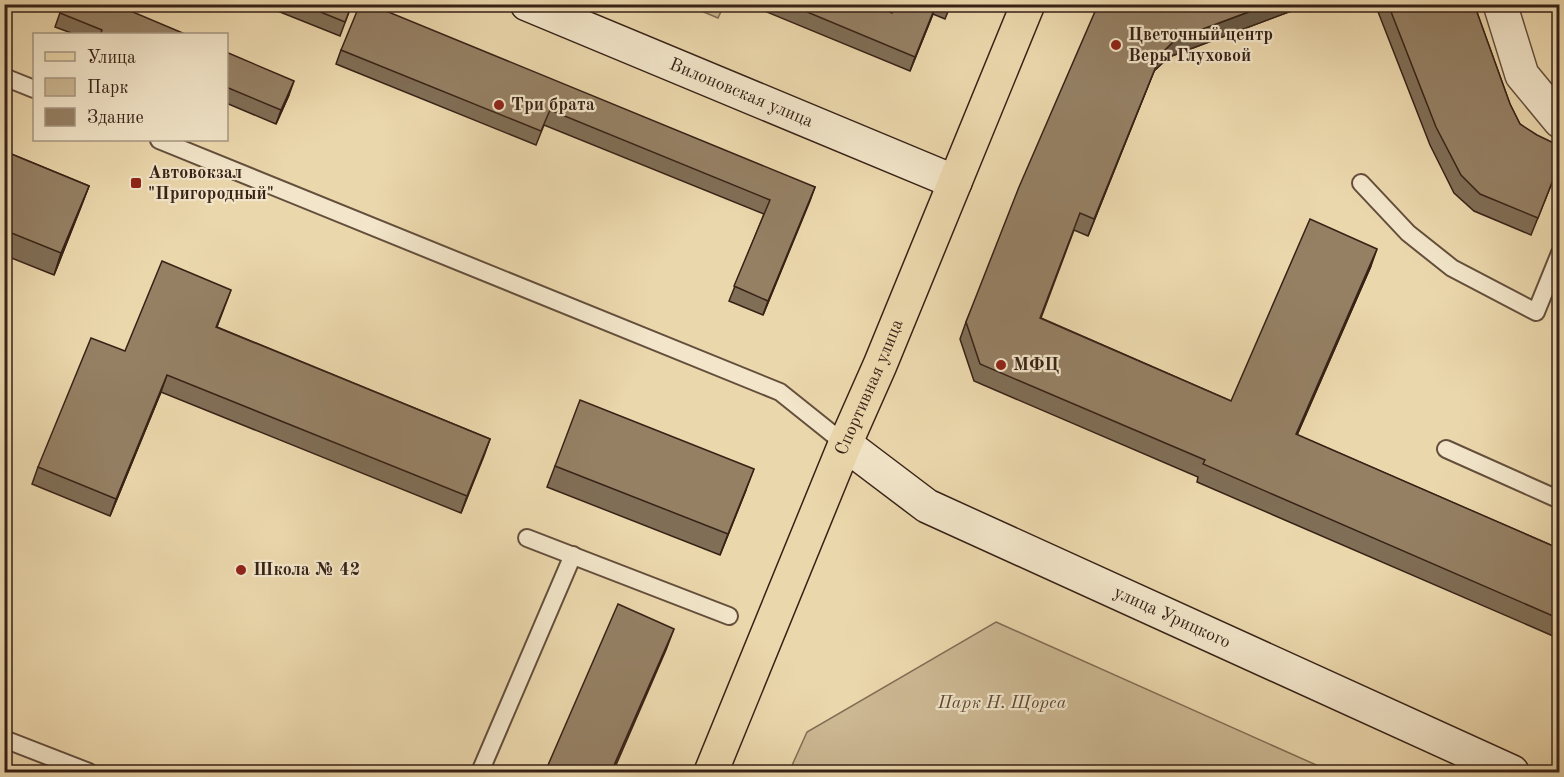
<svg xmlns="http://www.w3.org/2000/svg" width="1564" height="777" viewBox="0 0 1564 777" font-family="'Old Standard TT',serif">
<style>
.green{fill:#ccb893;stroke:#826d55;stroke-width:1.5}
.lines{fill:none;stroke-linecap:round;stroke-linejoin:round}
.lane-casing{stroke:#644f3c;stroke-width:20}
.street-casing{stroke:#644f3c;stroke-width:36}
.secondary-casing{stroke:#372217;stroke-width:36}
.primary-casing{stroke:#372217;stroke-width:36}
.lane{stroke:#f2e5c9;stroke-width:16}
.street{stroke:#f2e5c9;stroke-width:33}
.secondary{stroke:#f2e5c9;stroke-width:33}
.primary{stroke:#ebd7ac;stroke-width:33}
.wall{fill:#806e56;stroke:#372217;stroke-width:1.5}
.shaded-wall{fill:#685a46;stroke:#372217;stroke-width:1.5}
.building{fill:#958064;stroke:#372217;stroke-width:1.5}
.poi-dot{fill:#8f2418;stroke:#f2e5c9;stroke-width:2}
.labels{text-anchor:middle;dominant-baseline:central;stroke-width:4.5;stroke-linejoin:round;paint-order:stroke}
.poi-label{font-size:18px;font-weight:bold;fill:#372217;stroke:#f2e5c9;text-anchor:start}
.street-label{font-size:18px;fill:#372217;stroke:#f2e5c9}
.park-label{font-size:18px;font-style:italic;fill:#5c4836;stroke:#f2e5c9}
</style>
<rect width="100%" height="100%" fill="#ebd7ac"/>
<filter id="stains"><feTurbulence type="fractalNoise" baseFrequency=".00333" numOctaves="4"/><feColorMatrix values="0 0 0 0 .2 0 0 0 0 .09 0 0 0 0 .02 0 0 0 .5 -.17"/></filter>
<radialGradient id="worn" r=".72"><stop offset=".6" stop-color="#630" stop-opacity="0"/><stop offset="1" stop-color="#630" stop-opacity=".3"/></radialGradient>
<g class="green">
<polygon points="687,5 724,5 718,18"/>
<polygon points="996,622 1332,772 789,772 807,732"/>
</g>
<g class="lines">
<g class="lane-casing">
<g id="lane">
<polyline points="4,77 34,89"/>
<polyline points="159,140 780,392 845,444"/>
<polyline points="1361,183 1408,233 1452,268 1536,312 1560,253"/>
<polyline points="1446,449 1560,500"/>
<polyline points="527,538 729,616"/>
<polyline points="4,739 89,772"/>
<polyline points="480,772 573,555"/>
</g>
</g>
<g class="street-casing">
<polyline id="street" points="1500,4 1522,75 1560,121"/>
</g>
<g class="secondary-casing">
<g id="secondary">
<path id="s1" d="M527,4L955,182"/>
<path id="s2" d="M845,444L927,506L1512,772"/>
</g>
</g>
<g class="primary-casing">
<g id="primary">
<path id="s3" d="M711,772L845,444L880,365L1028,4"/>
</g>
</g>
<use href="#lane" class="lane"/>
<use href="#street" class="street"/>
<use href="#secondary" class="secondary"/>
<use href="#primary" class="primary"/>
</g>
<g class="wall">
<polygon points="63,4 185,34 74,34 55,27"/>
<polygon points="260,4 352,4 340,36"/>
<polygon points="750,4 873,4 892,13 896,4 951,4 945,19 933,14 910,71 750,5"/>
<polygon points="1100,4 1310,4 1169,57 1154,71 1088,236 1074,230 1041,318 1231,401 1371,266 1297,435 1560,549 1560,639 1197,482 1198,477 974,381 960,339 966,322"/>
<polygon points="1375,4 1474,4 1510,104 1520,124 1560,163 1531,235 1474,211 1454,193 1430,145"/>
<polygon points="341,50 815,187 763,315 729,301 764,214 544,125 536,145 336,64"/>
<polygon points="226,52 289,95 276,124 226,103"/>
<polygon points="4,151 89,186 54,275 4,255"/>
<polygon points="231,290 217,327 490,439 461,513 161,392 110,516 32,484 38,467"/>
<polygon points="555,466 746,490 720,555 547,487"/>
</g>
<g class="shaded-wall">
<polygon points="1270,4 1310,4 1169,57 1154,71 1088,236 1161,54 1176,39"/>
<polygon points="936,5 931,19 910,71 915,57"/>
<polygon points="294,81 289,95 276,124 281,110"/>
<polygon points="89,186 81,207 54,275 61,253"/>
<polygon points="815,187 810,201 763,315 768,301"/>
<polygon points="1377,249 1371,266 1290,451 1296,434"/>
<polygon points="167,375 161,392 110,516 116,499"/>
<polygon points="490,439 484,456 461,513 467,496"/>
<polygon points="754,469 746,490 720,555 728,534"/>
<polygon points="674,629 666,650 613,772 611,772"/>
</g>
<g class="building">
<polygon points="63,4 114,4 185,34 103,34 101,33 102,30 60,13"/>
<polygon points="301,4 352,4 345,22"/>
<polygon points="360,4 369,4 815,187 768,301 734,286 770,200 550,110 541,131 341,50"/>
<polygon points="788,4 873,4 892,13 896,4 936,5 915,57"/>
<polygon points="937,4 951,4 949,9"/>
<polygon points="1100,4 1270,4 1176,39 1161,54 1094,219 1080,213 1040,318 1231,401 1310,219 1377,249 1296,434 1560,549 1560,619 1203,464 1205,460 980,364 966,322 1019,187 1097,7"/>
<polygon points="1388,4 1474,4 1510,104 1520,124 1537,135 1560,146 1560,162 1538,218 1480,194 1461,175 1436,127"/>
<polygon points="226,52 294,81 281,110 226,87"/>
<polygon points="4,151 89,186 61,253 4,230"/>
<polygon points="162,261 231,290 216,327 490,439 467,496 167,375 116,499 38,467 91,338 125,351"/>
<polygon points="580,400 754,469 728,534 555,466"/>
<polygon points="618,604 674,629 611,772 545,772"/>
<polygon points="4,766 22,772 4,772"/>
</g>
<g class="poi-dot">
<circle cx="1116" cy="45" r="6"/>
<circle cx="499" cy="105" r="6"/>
<rect x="130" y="177" width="12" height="12" rx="3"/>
<circle cx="1001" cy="365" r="6"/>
<circle cx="241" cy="570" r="6"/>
</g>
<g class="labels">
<g class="poi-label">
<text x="1128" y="35">Цветочный центр<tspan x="1128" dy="21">Веры Глуховой</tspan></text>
<text x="511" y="105">Три брата</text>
<text x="148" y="173">Автовокзал<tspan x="148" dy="21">"Пригородный"</tspan></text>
<text x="1013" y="365">МФЦ</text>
<text x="253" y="570">Школа № 42</text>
</g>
<g class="street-label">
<text stroke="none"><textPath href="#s1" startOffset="232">Вилоновская улица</textPath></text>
<text stroke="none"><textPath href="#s3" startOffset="416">Спортивная улица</textPath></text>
<text stroke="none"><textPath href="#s2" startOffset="372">улица Урицкого</textPath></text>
</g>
<g class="park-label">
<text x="1002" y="703">Парк Н. Щорса</text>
</g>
</g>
<rect width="1564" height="777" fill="none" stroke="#ebd7ac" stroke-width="24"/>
<rect x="6" y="6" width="1552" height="765" fill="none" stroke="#372217" stroke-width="3"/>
<rect x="12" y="12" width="1540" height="753" fill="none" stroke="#372217" stroke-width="1.5"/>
<rect x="33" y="33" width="195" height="108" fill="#f2e5c9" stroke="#a79782" stroke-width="1.5"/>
<rect x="45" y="52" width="30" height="9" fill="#ebd7ac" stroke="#a79782" stroke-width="1.5"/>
<text x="87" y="63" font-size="18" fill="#372217">Улица</text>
<rect x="45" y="78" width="30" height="18" fill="#ccb893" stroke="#a79782" stroke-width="1.5"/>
<text x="87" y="93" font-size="18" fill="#372217">Парк</text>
<rect x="45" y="108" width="30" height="18" fill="#958064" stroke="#a79782" stroke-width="1.5"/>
<text x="87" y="123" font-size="18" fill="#372217">Здание</text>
<rect width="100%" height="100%" filter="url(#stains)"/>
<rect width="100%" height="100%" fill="url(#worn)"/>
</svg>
